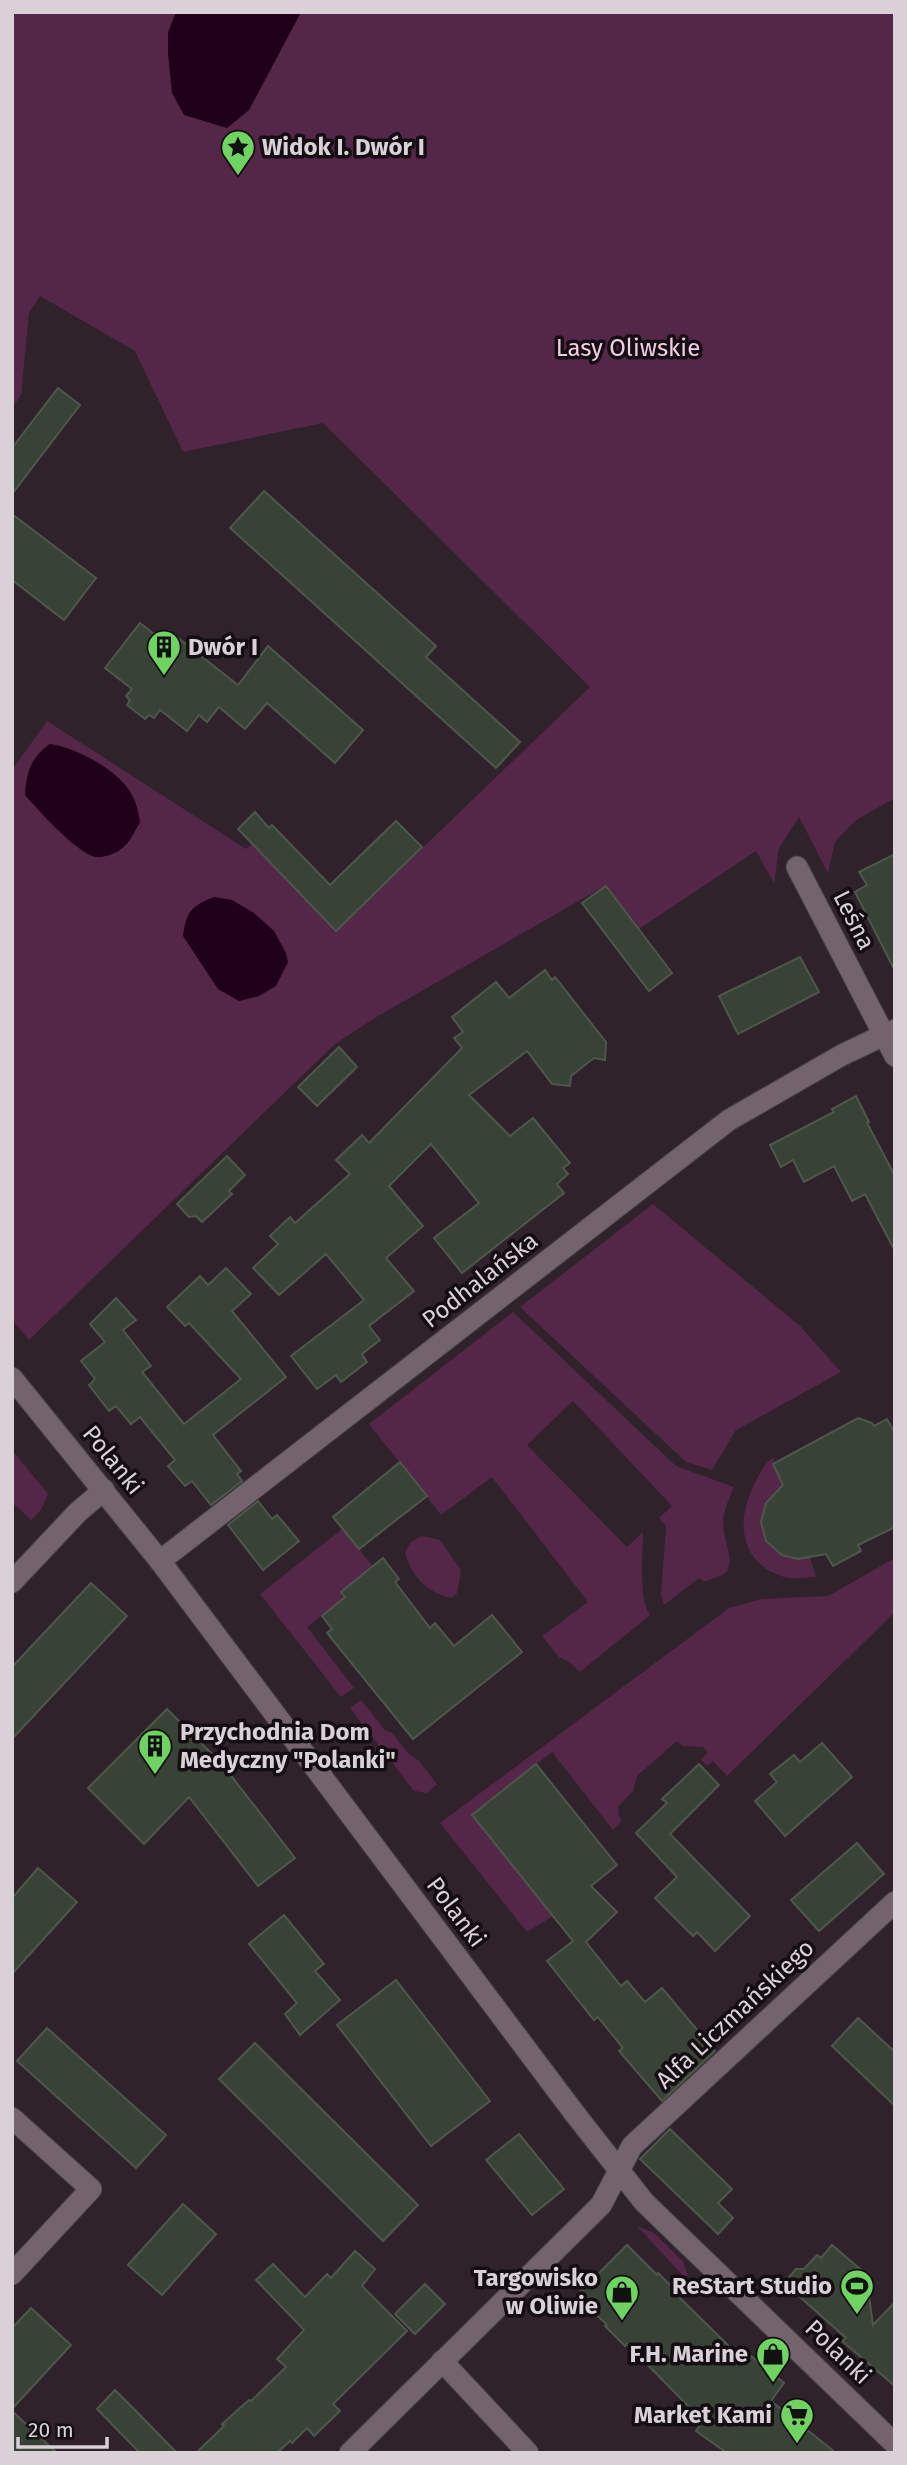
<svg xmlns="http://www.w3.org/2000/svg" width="907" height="2465" viewBox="0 0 907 2465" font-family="'Fira Sans',sans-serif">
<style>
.green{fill:#542648;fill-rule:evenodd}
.water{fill:#1f0018}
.building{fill:#384236;stroke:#4d584b;stroke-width:2}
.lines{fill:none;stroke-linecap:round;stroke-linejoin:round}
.minor-casing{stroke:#493f46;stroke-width:23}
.tertiary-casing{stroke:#493f46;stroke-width:23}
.minor{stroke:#72636d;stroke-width:21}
.tertiary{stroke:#72636d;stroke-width:21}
.labels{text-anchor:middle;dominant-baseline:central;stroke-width:7;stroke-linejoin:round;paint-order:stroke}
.poi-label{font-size:24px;font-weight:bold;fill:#d9d1d6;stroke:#140e12;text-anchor:end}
.park-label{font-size:24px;fill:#f4cae6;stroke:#140e12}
.street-label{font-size:24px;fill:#d9d1d6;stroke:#140e12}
</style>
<rect width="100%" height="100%" fill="#2f222b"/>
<g class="green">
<path d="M12,12H176L168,33L249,110L301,12H895V798L856,820L835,842L828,873L799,817L779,848L774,883L756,851L639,929L605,886L378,1016L335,1044L29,1340L12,1320V770L47,721L246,849L252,844L336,931L590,687L323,423L183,452L135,351L40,296L29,313L21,395L12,408ZM82,755L126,786L81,849L56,828L25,795Z"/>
<polygon points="653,1204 800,1326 841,1372 736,1430 712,1470 686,1462 520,1307"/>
<path d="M513,1312L676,1466L734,1487C728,1501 721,1515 724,1531C725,1543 733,1557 728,1569C726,1576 710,1579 704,1582L699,1578L664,1605L661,1595L666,1526L659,1518L672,1506L573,1401L527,1445L627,1547L643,1532C643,1554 638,1598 650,1615L580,1672L569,1662L559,1657L542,1636L588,1602L492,1477L441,1515L369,1424Z"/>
<polygon points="12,1450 48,1494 41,1510 31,1520 12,1502"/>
<path d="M773,1458L775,1461L774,1465L785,1487L765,1509L763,1527L774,1547L786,1556L810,1557L816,1577C806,1577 793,1580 784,1577C741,1564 736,1524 752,1489C757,1479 763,1464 773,1458Z"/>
<polygon points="342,1529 377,1571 307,1627 354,1688 341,1697 260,1594"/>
<path d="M422,1536L440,1540L461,1570L457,1593L451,1598C426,1592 411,1576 405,1552L411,1542Z"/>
<polygon points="895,1558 895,1612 727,1776 713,1761 707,1766 701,1760 708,1752 703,1747 682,1746 677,1741 637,1776 633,1791 618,1807 619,1816 622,1821 613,1830 552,1752 473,1815 553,1916 527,1932 440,1823 729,1608 762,1599 828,1596"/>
<polygon points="361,1700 385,1730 392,1733 409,1754 419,1761 437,1784 427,1793 414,1791 350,1708"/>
<polygon points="637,2226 654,2233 683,2261 688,2276 685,2278"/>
</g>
<g class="water">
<polygon points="176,12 301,12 249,110 227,128 184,115 172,93 168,54 168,33"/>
<path d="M50,744C74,747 111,767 126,786C135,797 138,809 140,822C135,831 129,844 121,849C115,854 103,858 95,857C76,852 38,810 25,795C26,773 31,757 50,744Z"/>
<path d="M214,897L232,900L254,913L274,931L286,953L288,962L276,986L259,996L239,1001L218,989L183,936C186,912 191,906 214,897Z"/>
</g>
<g class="building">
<polygon points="58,388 80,405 12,494 12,448"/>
<polygon points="264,491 436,646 426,657 520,742 496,768 230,528"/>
<polygon points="12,514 96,578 64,620 12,580"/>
<polygon points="140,623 162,640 169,631 238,685 268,646 363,730 335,763 267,703 245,729 219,707 207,722 199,715 187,731 160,710 154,718 149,715 145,719 127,705 130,700 126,696 132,689 105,668"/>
<polygon points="255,812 269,828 272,825 330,885 396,821 422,847 336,931 238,829"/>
<polygon points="895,854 895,971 855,892 867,885 859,872"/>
<polygon points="606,886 672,973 649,991 582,903"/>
<polygon points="800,957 819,992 738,1034 719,996"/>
<polygon points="545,970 552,980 555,977 606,1042 605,1060 594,1058 571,1076 570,1086 552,1084 527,1051 469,1095 510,1136 533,1118 570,1163 563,1168 568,1174 557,1184 564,1193 462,1273 434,1238 479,1203 431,1144 389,1186 423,1226 386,1258 414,1291 369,1326 380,1340 362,1354 367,1362 341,1382 336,1375 317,1389 291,1356 364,1300 326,1254 279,1295 253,1268 278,1244 270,1236 290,1217 295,1223 350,1174 336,1160 362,1135 369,1143 462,1048 454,1038 463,1032 452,1017 496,982 509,998"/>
<polygon points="339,1047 357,1067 317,1106 298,1087"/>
<polygon points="856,1096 869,1122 867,1123 895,1176 895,1251 865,1194 852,1201 834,1166 804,1182 793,1160 781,1167 770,1145 834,1112 832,1109"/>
<polygon points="227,1156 245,1175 229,1191 232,1194 202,1222 196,1216 189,1217 177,1204"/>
<polygon points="226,1268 251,1294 232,1311 286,1377 213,1435 241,1471 237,1474 242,1481 211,1505 192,1481 185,1486 168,1466 175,1460 140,1417 131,1424 116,1406 109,1411 89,1385 95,1379 81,1361 105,1342 90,1324 116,1298 136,1320 123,1330 151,1366 142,1372 184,1424 241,1379 189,1323 185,1326 167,1307 200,1276 208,1285"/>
<polygon points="858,1418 872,1423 874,1426 887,1419 895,1433 895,1527 858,1545 861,1551 833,1566 826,1554 798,1559 782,1555 766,1541 761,1522 766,1503 783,1485 773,1464"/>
<polygon points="400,1462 427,1496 359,1549 333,1517"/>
<polygon points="258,1501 272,1519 277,1515 299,1541 263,1570 228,1525"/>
<polygon points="383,1558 399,1579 395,1582 430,1628 435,1623 454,1646 492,1615 522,1652 413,1739 327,1633 332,1629 322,1616 345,1597 341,1592"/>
<polygon points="91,1583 127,1616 12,1739 12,1667"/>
<polygon points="167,1709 222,1764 295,1858 258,1886 189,1797 144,1844 88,1788"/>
<polygon points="822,1743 852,1777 785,1836 755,1801 777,1782 770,1774 794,1755 800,1762"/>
<polygon points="536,1764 617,1865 591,1886 617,1912 586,1942 621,1986 627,1981 645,2002 662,1988 715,2051 662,2101 619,2051 623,2048 598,2017 594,2020 547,1961 573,1941 472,1815"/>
<polygon points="699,1764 719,1785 670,1834 750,1916 715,1951 697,1932 693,1936 655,1898 677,1877 636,1833 667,1803 662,1799"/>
<polygon points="857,1843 884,1874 819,1931 791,1900"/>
<polygon points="38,1868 77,1902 12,1974 12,1898"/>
<polygon points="284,1915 324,1964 315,1971 340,2000 300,2035 285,2014 297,2003 249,1944"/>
<polygon points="396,1980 490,2101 431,2146 337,2025"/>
<polygon points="858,2018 895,2052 895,2106 832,2046"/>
<polygon points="47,2028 166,2135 136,2168 17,2061"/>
<polygon points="255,2043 418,2205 383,2241 219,2079"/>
<polygon points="670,2129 732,2189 718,2203 733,2218 718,2234 640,2159"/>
<polygon points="519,2134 564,2189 532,2215 486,2160"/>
<polygon points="183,2204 216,2234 162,2295 128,2265"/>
<polygon points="627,2245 657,2275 658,2273 678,2293 676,2294 746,2363 751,2356 784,2383 771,2401 836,2453 727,2453 696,2431 703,2421 627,2344 625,2346 605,2326 607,2325 577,2295"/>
<polygon points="832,2245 866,2274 873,2325 895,2302 895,2386 842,2341 846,2338 791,2289 789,2277 796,2269 804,2269 817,2255 821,2258"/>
<polygon points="355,2251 375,2269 362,2286 407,2331 333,2404 340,2411 314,2436 307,2428 292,2443 290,2441 277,2453 196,2453 224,2426 222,2424 249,2400 251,2401 286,2367 277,2359 304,2330 256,2280 273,2264 305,2297 327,2274 331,2278"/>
<polygon points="425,2284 445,2304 415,2334 395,2314"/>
<polygon points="31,2308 71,2345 12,2409 12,2328"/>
<polygon points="115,2390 135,2410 177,2453 140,2453 97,2409"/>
<polygon points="12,2411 57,2453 12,2453"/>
</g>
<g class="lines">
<g class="minor-casing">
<g id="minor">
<polyline points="895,1030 884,1035 895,1056"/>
<polyline points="160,1561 729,1120 842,1055 884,1035 797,867"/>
<polyline points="12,1582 78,1512 104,1490"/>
<polyline points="12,2118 91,2189 12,2274"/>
<polyline points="442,2361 528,2453"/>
<polyline points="350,2453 601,2205 632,2146 895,1902"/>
</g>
</g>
<g class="tertiary-casing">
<polyline id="tertiary" points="12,1378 160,1561 575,2114 644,2202 895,2444"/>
</g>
<use href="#minor" class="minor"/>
<use href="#tertiary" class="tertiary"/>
</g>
<defs>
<g id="sight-pin" transform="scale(1.75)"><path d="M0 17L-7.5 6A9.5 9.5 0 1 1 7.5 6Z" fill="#6ed361" stroke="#140e12"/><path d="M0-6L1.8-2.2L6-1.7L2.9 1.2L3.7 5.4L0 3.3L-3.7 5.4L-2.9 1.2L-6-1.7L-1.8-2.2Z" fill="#111"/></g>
<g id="building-pin" transform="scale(1.75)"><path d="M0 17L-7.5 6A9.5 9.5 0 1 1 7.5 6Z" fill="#6ed361" stroke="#140e12"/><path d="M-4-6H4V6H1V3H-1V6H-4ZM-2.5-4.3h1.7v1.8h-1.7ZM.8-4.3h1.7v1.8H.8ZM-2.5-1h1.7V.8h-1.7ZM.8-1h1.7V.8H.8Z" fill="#111"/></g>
<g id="stadium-pin" transform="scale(1.75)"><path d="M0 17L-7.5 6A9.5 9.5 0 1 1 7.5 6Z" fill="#6ed361" stroke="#140e12"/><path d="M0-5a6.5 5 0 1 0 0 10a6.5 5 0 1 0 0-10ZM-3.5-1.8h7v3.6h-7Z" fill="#111"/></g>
<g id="shop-pin" transform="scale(1.75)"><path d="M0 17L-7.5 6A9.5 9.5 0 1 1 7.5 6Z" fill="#6ed361" stroke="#140e12"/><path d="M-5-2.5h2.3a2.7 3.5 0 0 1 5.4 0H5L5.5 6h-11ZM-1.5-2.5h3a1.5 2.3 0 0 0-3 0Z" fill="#111"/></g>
<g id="supermarket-pin" transform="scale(1.75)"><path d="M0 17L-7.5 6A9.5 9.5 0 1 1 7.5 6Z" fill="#6ed361" stroke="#140e12"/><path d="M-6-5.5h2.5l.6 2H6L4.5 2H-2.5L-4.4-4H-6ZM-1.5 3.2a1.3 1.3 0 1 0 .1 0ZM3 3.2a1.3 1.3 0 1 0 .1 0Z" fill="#111"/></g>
</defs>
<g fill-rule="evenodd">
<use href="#sight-pin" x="238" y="147"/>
<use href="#building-pin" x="164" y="647"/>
<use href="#building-pin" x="155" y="1746"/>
<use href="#stadium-pin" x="857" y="2286"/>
<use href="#shop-pin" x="622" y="2292"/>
<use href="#shop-pin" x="773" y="2354"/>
<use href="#supermarket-pin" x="797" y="2415"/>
</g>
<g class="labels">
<g class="poi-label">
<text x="262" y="147" text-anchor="start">Widok I. Dwór I</text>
<text x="188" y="647" text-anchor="start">Dwór I</text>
<text x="180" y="1732" text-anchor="start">Przychodnia Dom<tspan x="180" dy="28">Medyczny "Polanki"</tspan></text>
<text x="598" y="2278">Targowisko<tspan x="598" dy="28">w Oliwie</tspan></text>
<text x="832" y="2286">ReStart Studio</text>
<text x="748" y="2354">F.H. Marine</text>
<text x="772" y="2415">Market Kami</text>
</g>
<g class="park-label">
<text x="628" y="348">Lasy Oliwskie</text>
</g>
<g class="street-label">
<text transform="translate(854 920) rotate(63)">Leśna</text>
<text transform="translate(480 1280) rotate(-38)">Podhalańska</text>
<text transform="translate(113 1460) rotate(51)">Polanki</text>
<text transform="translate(456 1912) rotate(53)">Polanki</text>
<text transform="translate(735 2014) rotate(-43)">Alfa Liczmańskiego</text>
<text transform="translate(838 2352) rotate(44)">Polanki</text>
</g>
</g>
<rect width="907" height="2465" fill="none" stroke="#d9d1d6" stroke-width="28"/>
<path d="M18 2437v10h89v-10" fill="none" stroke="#d9d1d6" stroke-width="3.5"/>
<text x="28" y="2437" font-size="21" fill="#d9d1d6" stroke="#140e12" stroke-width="5" paint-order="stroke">20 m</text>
</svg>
